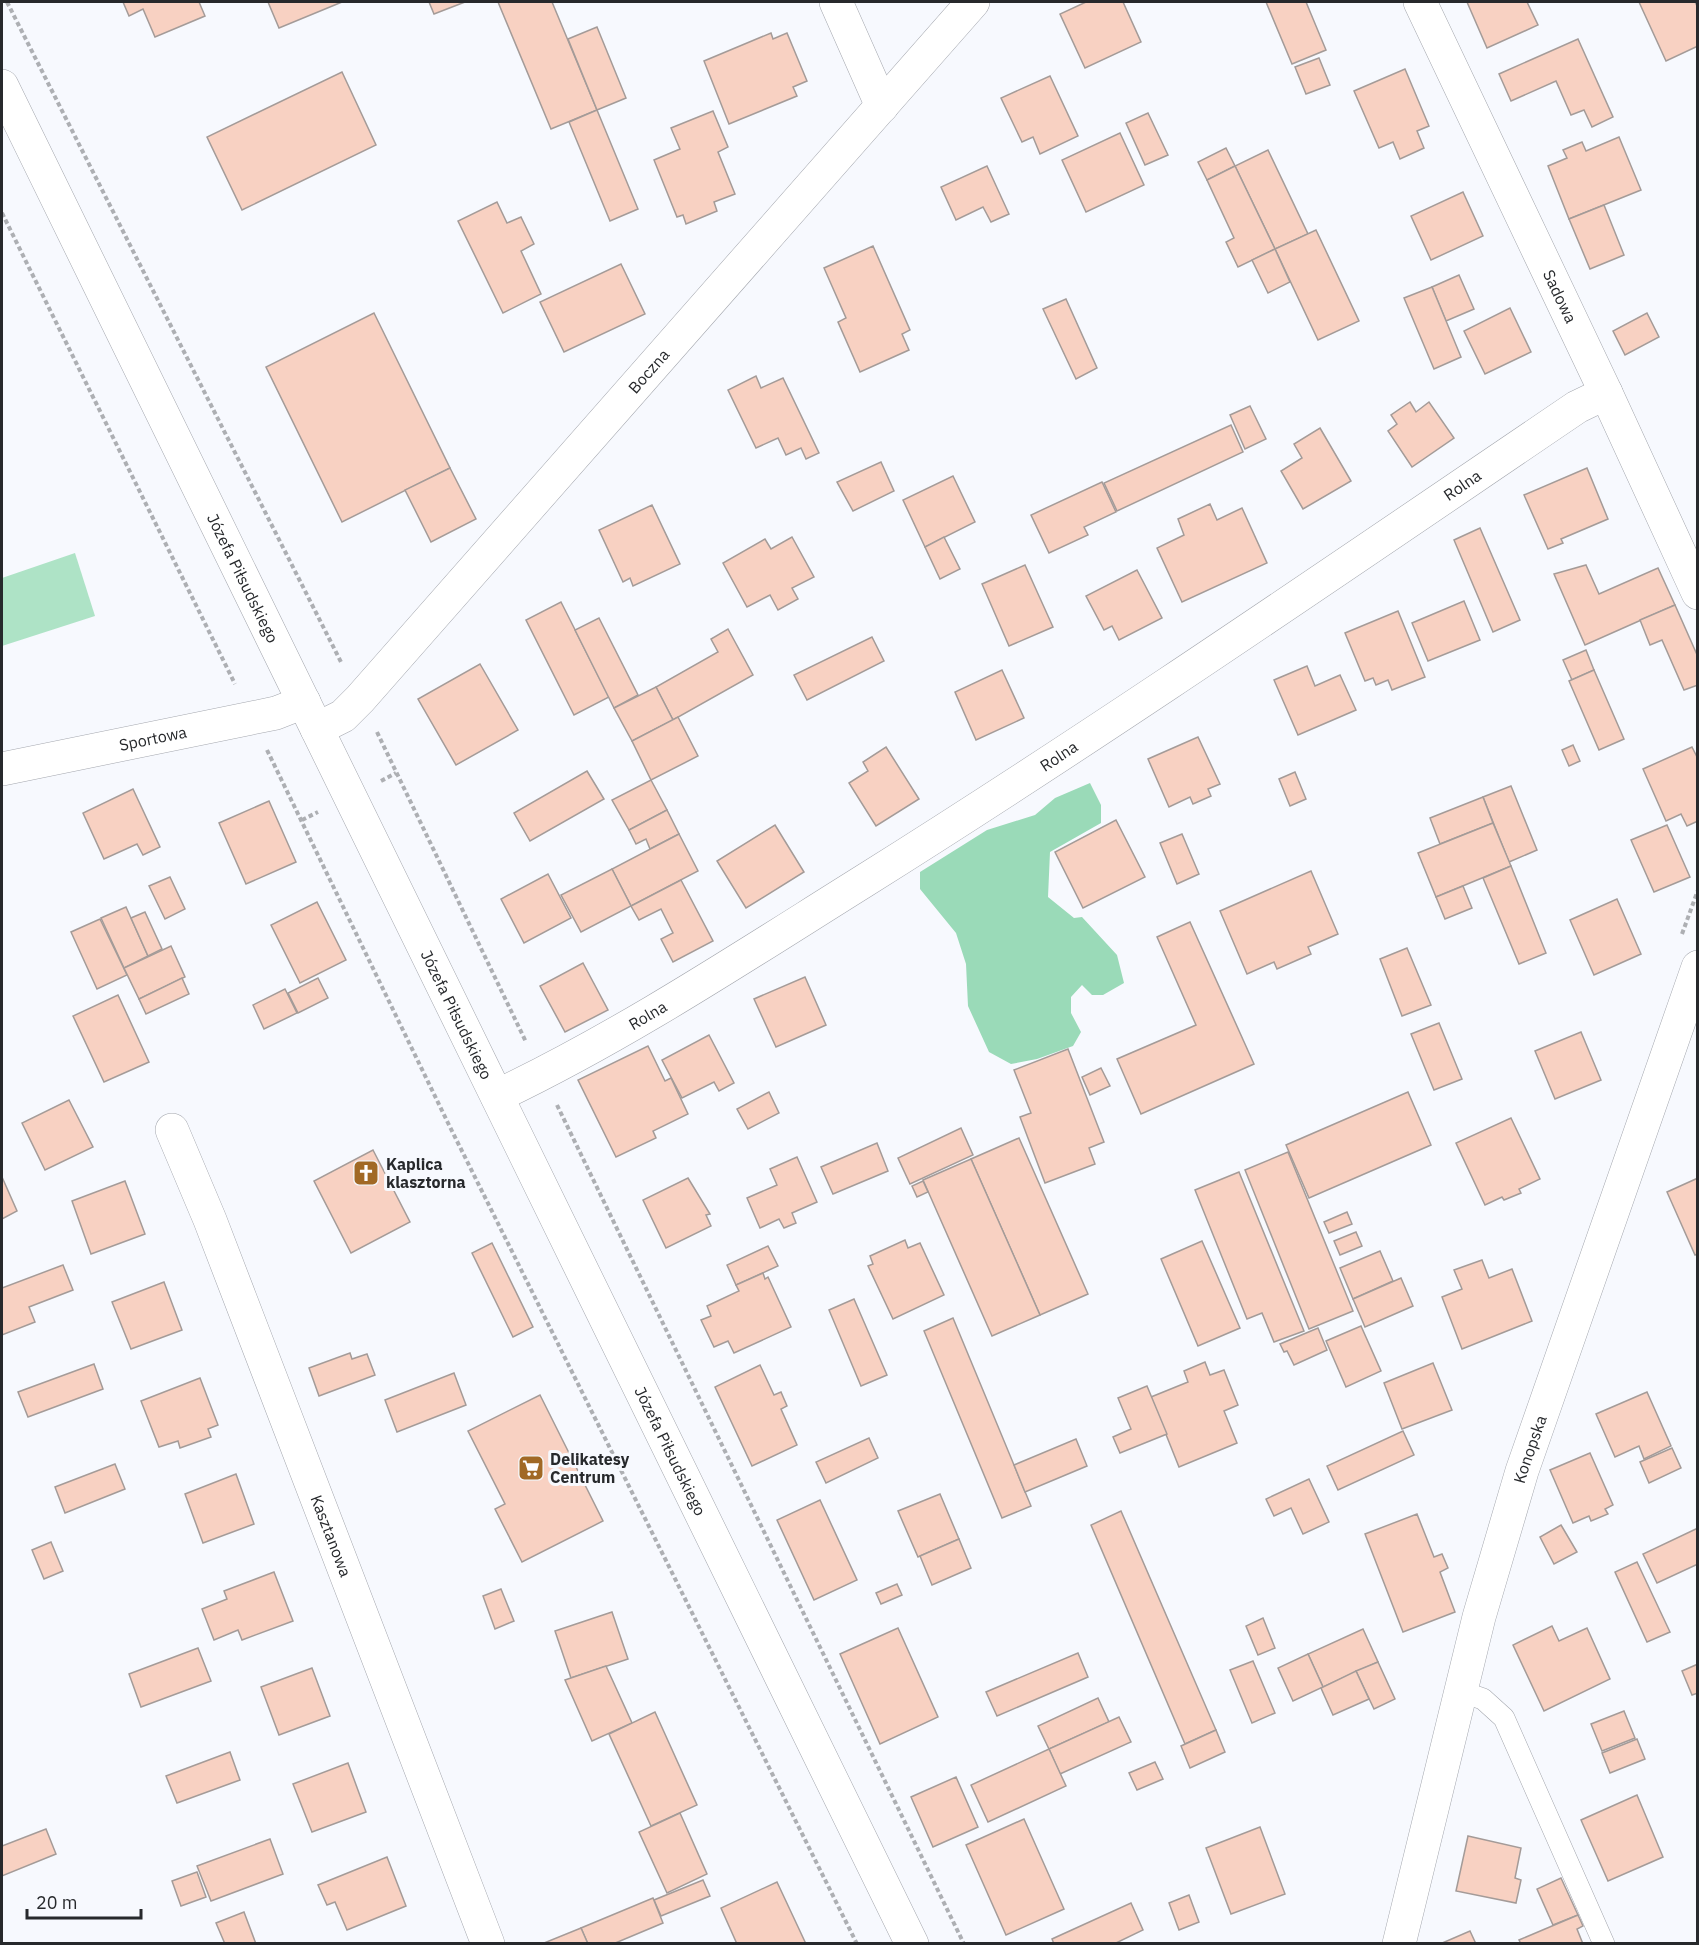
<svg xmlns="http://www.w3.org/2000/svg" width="1699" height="1945" viewBox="0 0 1699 1945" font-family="'IBM Plex Sans',sans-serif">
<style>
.green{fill:#aee3c6}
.forest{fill:#9adab8}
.building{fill:#f8d1c2;stroke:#a49b98;stroke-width:1.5}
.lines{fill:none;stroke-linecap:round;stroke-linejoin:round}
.service-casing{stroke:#a4a7ae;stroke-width:22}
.minor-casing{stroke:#a4a7ae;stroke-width:34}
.secondary-casing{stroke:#a4a7ae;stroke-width:34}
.path{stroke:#adafb3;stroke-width:4;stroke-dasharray:4.5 3;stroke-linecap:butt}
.service{stroke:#fff;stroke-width:21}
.minor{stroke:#fff;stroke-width:33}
.secondary{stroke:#fff;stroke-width:33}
.labels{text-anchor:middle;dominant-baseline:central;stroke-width:6;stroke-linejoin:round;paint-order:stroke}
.street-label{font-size:16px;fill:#27292c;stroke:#f7f9fe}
.poi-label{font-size:16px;font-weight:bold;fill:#27292c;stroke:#f7f9fe;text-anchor:start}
</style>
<rect width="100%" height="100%" fill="#f7f9fe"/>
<polygon class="green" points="75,553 95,616 2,646 2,578"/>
<polygon class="forest" points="1090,783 1101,805 1101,823 1050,852 1048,897 1074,918 1082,917 1117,955 1124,983 1103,995 1092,995 1082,985 1071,997 1071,1013 1081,1032 1073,1046 1037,1059 1011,1064 989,1052 968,1006 966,964 956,933 920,889 920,872 987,830 1035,815 1055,798"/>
<g class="building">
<polygon points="123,2 199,2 205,16 155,37 143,9 129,16"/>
<polygon points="268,2 342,2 279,28"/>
<polygon points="429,2 465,2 434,14"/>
<polygon points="498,2 552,2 597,110 551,129"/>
<polygon points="1086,2 1123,2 1141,42 1085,68 1060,14"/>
<polygon points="1266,2 1306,2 1326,50 1292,64"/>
<polygon points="1467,2 1527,2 1538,25 1487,48"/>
<polygon points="1639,2 1695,2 1698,8 1698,46 1666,61"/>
<polygon points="597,27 626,98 597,110 568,39"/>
<polygon points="771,33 773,39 787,33 807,81 793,87 797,96 729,124 704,61"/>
<polygon points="1578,39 1613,117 1592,127 1584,110 1571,115 1556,81 1511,101 1499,74"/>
<polygon points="1319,58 1330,85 1306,94 1295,67"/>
<polygon points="1405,69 1429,126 1417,131 1424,148 1400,159 1393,142 1379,148 1354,91"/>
<polygon points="342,72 376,145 242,210 207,137"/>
<polygon points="1050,76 1078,136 1040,154 1033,137 1022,142 1001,98"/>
<polygon points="597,110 638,209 610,221 569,122"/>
<polygon points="713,111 728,147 718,152 735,194 714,202 717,211 686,224 683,215 677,217 654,160 680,149 671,128"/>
<polygon points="1148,113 1168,155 1145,165 1126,123"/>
<polygon points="1120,133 1144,185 1086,212 1062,160"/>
<polygon points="1619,137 1641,190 1569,219 1548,166 1567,158 1563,150 1582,142 1586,151"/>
<polygon points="1226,148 1235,166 1207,180 1198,162"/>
<polygon points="1268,150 1308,234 1275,249 1235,166"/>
<polygon points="987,166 1009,214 991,222 983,207 956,220 941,187"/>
<polygon points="1235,166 1275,249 1238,267 1226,242 1234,238 1207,180"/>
<polygon points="1463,192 1483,236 1431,260 1411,216"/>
<polygon points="497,202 507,223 521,217 534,244 521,251 541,294 503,313 458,221"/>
<polygon points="1604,205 1624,255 1590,269 1569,219"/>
<polygon points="1316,230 1359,321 1318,340 1275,249"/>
<polygon points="873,246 910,330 902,334 909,350 860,372 838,322 846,318 824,268"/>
<polygon points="1275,249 1290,282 1268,293 1252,260"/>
<polygon points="621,264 645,314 564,352 540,302"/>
<polygon points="1459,275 1474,309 1446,321 1432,287"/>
<polygon points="1432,287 1461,357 1434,369 1404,298"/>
<polygon points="1066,299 1097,368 1076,379 1043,309"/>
<polygon points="1510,308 1531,352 1485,374 1464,331"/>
<polygon points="374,313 450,468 342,522 266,367"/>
<polygon points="1647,313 1659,337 1625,355 1613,331"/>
<polygon points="756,376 761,388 783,378 819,453 806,459 801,448 786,455 778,438 756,448 728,390"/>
<polygon points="1410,402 1416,412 1429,402 1454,438 1412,467 1388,431 1397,424 1391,415"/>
<polygon points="1250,406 1266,439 1245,449 1230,415"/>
<polygon points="1231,425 1243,452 1117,511 1104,483"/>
<polygon points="1320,428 1351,481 1303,509 1281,471 1302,458 1294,444"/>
<polygon points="881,462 894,491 853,511 837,482"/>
<polygon points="450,468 476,519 431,542 405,490"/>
<polygon points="1587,468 1608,519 1561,539 1563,543 1548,549 1524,495"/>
<polygon points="953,476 975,522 925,547 903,500"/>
<polygon points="1102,482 1116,512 1084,527 1088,535 1049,553 1031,515"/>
<polygon points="1210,504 1217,520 1242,508 1267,563 1182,602 1157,548 1184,535 1178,519"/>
<polygon points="652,505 680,564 633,586 630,578 623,582 599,530"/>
<polygon points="1480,528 1520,620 1493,632 1454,540"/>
<polygon points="792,537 814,577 792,588 798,599 778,610 770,595 747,607 723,563 765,539 771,549"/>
<polygon points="944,537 960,569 940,579 925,547"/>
<polygon points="1025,565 1053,627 1009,646 982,584"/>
<polygon points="1586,565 1599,594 1658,568 1675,605 1585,645 1554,574"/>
<polygon points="1137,570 1162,618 1119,640 1112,626 1104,630 1086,596"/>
<polygon points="1464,601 1480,640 1428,661 1412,623"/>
<polygon points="561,602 609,697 574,715 526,620"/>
<polygon points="1675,605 1698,657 1698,685 1684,690 1662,640 1650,645 1640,620"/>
<polygon points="1398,611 1425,677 1392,690 1388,680 1376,685 1373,678 1365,681 1345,633"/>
<polygon points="599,618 638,695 614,708 575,630"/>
<polygon points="728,629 753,675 673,720 656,687 718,652 711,639"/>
<polygon points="872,637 884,661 807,700 794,675"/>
<polygon points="1586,650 1594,670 1572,680 1563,660"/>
<polygon points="480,664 518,730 456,765 418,699"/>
<polygon points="1307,666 1315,686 1340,675 1356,710 1298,735 1274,680"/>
<polygon points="1002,670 1024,718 976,740 955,692"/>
<polygon points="1594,670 1624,739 1599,750 1569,681"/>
<polygon points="656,687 673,720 632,741 614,708"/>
<polygon points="678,717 698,756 651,780 632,741"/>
<polygon points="1198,737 1220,784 1208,789 1211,796 1193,804 1190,797 1169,807 1148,759"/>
<polygon points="1573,745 1580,761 1569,766 1562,750"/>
<polygon points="886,747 919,799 876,826 849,783 868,771 863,762"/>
<polygon points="1692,747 1698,759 1698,821 1687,826 1681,814 1666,821 1643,769"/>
<polygon points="587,771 604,799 530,841 514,813"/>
<polygon points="1295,772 1306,799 1290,806 1279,779"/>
<polygon points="651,780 667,810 629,830 612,800"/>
<polygon points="1511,786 1537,850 1509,862 1483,797"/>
<polygon points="133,789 160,847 143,855 137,844 104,859 83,813"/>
<polygon points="1483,797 1493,823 1440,844 1430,818"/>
<polygon points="269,801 296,862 246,884 219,823"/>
<polygon points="667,810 679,834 650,849 646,839 636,844 629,830"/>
<polygon points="1116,820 1145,877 1083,908 1055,852"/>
<polygon points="1493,823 1511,866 1436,897 1418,853"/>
<polygon points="775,825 804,872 746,908 717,861"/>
<polygon points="1667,825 1690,877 1654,892 1631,840"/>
<polygon points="679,834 698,871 631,906 612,869"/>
<polygon points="1182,834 1199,874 1177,884 1160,843"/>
<polygon points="1511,866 1546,953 1519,964 1483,878"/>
<polygon points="612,869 631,906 581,932 561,895"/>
<polygon points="1311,871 1338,934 1308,947 1311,954 1277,969 1274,962 1247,974 1220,911"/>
<polygon points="548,874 571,918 524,943 501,899"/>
<polygon points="170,877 185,909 165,919 149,886"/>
<polygon points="681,880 713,941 673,962 661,939 673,933 661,909 639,920 631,906"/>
<polygon points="1463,886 1472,908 1445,919 1436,897"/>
<polygon points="1617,899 1641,954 1594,975 1570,920"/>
<polygon points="317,902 346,960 300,983 271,925"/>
<polygon points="126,907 148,956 124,968 101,918"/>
<polygon points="145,912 162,949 148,956 131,918"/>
<polygon points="100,919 127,975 97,989 71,932"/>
<polygon points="1190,922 1254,1064 1141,1114 1117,1059 1196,1025 1157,937"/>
<polygon points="171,946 185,977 139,999 124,968"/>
<polygon points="1407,948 1431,1005 1402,1016 1380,959"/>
<polygon points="583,963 608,1010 565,1032 540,986"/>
<polygon points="805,977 826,1025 776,1047 754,999"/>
<polygon points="182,978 189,994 146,1014 139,999"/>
<polygon points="318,978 328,998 298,1013 288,993"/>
<polygon points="285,989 297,1013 264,1029 253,1005"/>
<polygon points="118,995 149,1062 104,1082 73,1016"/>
<polygon points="1439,1023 1462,1079 1434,1090 1411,1034"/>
<polygon points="1581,1032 1601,1080 1555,1099 1535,1051"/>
<polygon points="709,1035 734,1083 719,1091 714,1082 682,1098 662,1060"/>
<polygon points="648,1046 665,1081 671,1078 688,1114 653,1131 656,1138 616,1157 578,1080"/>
<polygon points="1068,1049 1104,1142 1089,1148 1095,1164 1045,1183 1020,1117 1031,1113 1014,1070"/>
<polygon points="1101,1068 1110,1086 1090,1095 1082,1077"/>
<polygon points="769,1092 779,1113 748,1129 737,1109"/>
<polygon points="1408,1092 1431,1145 1309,1198 1286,1145"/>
<polygon points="69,1100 93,1147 45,1170 22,1123"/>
<polygon points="1511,1118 1540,1179 1519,1189 1521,1193 1504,1200 1502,1197 1485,1205 1456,1143"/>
<polygon points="961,1128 973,1155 910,1184 898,1158"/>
<polygon points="1019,1138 1088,1294 1040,1315 971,1159"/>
<polygon points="877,1143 888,1171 833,1194 821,1167"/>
<polygon points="373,1150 410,1222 351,1253 314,1181"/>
<polygon points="1288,1152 1353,1311 1309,1329 1245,1170"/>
<polygon points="797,1157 817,1202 792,1213 796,1223 784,1228 779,1219 760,1228 747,1198 777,1185 770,1169"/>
<polygon points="971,1159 1040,1315 992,1336 923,1180"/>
<polygon points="1239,1172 1304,1331 1274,1342 1262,1313 1247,1319 1195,1190"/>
<polygon points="2,1177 17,1211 2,1219"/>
<polygon points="688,1178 710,1214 706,1215 711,1226 666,1248 643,1200"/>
<polygon points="1698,1178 1698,1254 1695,1255 1667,1192"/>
<polygon points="125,1181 145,1234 91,1254 72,1201"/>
<polygon points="923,1181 928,1192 917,1197 912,1186"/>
<polygon points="1347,1212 1352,1224 1329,1233 1324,1222"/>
<polygon points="1356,1232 1362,1246 1340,1255 1334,1241"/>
<polygon points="905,1240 908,1248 920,1243 944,1295 893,1319 868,1266 873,1264 870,1256"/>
<polygon points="1202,1241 1240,1328 1198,1346 1161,1259"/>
<polygon points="492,1243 533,1327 513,1337 472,1253"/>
<polygon points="768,1246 778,1266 736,1285 727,1265"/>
<polygon points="1380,1251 1393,1281 1353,1299 1340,1268"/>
<polygon points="1482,1260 1489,1278 1512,1269 1532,1321 1462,1349 1442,1297 1462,1289 1454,1270"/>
<polygon points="63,1265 73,1290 29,1307 35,1322 2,1335 2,1288"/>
<polygon points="763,1273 765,1279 768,1277 791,1327 734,1353 728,1341 714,1347 701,1320 711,1316 707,1306 739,1291 736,1285"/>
<polygon points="1401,1278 1413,1306 1365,1327 1353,1299"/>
<polygon points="164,1282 182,1330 131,1349 112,1302"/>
<polygon points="854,1299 887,1375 861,1386 829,1310"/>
<polygon points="953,1318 1031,1506 1002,1518 924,1331"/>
<polygon points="1361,1326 1381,1371 1346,1387 1326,1341"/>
<polygon points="1318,1328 1327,1350 1294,1365 1287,1351 1284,1352 1280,1344"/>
<polygon points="350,1353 352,1359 367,1354 375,1375 319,1396 309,1368"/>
<polygon points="1205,1362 1210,1375 1224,1370 1238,1405 1224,1411 1237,1443 1179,1467 1151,1397 1188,1382 1184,1371"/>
<polygon points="1433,1363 1452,1410 1402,1429 1384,1383"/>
<polygon points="94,1364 103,1389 28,1417 18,1392"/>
<polygon points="760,1365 774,1395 781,1392 787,1406 781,1409 797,1445 752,1466 715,1387"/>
<polygon points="454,1373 466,1405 397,1432 385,1400"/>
<polygon points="200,1378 218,1425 208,1429 211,1437 180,1448 178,1441 159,1447 141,1401"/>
<polygon points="1147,1386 1167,1434 1120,1453 1113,1437 1131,1429 1118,1398"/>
<polygon points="1647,1392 1671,1446 1644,1459 1639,1446 1615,1457 1596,1414"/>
<polygon points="540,1395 603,1521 522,1562 495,1509 505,1504 468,1431"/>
<polygon points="1403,1431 1414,1455 1338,1490 1327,1466"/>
<polygon points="869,1438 878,1458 826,1483 816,1462"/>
<polygon points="1076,1439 1087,1466 1025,1492 1014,1465"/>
<polygon points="1672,1448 1681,1468 1649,1483 1640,1462"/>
<polygon points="1590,1453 1613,1505 1605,1509 1608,1514 1591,1521 1589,1516 1573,1523 1550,1470"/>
<polygon points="115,1464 125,1489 65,1513 55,1487"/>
<polygon points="236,1474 254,1524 203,1543 185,1494"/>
<polygon points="1309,1479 1329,1522 1303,1534 1291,1508 1274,1516 1266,1499"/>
<polygon points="940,1494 959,1539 918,1557 898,1511"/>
<polygon points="820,1500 857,1580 814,1600 777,1520"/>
<polygon points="1121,1511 1216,1730 1185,1744 1091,1525"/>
<polygon points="1417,1514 1434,1557 1442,1554 1448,1568 1440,1572 1455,1612 1403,1632 1365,1534"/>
<polygon points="1561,1525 1577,1552 1554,1564 1540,1537"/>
<polygon points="1698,1528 1698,1564 1657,1583 1643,1554"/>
<polygon points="959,1539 971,1568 932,1585 920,1556"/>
<polygon points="51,1542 63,1571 44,1579 32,1550"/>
<polygon points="1637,1562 1670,1632 1647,1642 1615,1572"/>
<polygon points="274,1572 293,1621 242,1640 238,1630 214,1640 202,1609 227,1599 224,1591"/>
<polygon points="897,1584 902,1595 881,1604 876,1593"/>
<polygon points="501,1589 514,1621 495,1629 483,1596"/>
<polygon points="612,1612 628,1659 571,1678 555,1631"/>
<polygon points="1263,1618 1275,1648 1258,1655 1246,1626"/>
<polygon points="1552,1626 1559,1641 1587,1628 1610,1679 1544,1711 1513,1645"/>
<polygon points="898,1628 938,1717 880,1744 840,1654"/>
<polygon points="1363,1629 1378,1662 1323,1687 1308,1654"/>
<polygon points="198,1648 211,1681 141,1707 129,1674"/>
<polygon points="1078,1653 1088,1677 997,1716 986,1692"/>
<polygon points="1308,1654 1323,1687 1293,1701 1278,1668"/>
<polygon points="1253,1661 1275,1713 1252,1723 1230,1670"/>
<polygon points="1378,1662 1395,1699 1374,1709 1356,1671"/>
<polygon points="1698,1664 1698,1693 1692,1695 1682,1671"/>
<polygon points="606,1666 632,1723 592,1741 565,1680"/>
<polygon points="312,1668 330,1716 279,1735 261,1687"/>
<polygon points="1356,1671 1369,1699 1333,1715 1321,1688"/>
<polygon points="1098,1698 1109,1722 1049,1749 1038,1726"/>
<polygon points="1624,1711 1635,1738 1602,1751 1591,1724"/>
<polygon points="655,1712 697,1805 651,1826 609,1734"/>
<polygon points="1119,1717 1131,1742 1060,1774 1049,1749"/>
<polygon points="1216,1730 1225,1752 1190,1768 1181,1746"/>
<polygon points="1637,1739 1645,1759 1610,1773 1602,1753"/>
<polygon points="1049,1749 1066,1786 988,1822 971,1785"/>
<polygon points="230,1752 240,1780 177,1803 166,1776"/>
<polygon points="1155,1762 1163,1779 1137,1790 1129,1773"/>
<polygon points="348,1763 366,1812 312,1832 293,1784"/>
<polygon points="956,1777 978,1827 933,1847 911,1797"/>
<polygon points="1637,1795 1663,1857 1608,1881 1581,1820"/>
<polygon points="680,1813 707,1874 667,1893 639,1832"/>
<polygon points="1024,1819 1064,1909 1006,1935 966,1845"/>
<polygon points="1260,1827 1285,1894 1231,1914 1206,1848"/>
<polygon points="46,1829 56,1854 2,1876 2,1846"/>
<polygon points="1468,1836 1521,1848 1515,1878 1521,1880 1516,1903 1456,1891"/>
<polygon points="270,1839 283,1874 211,1901 197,1866"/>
<polygon points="387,1857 406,1906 347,1930 335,1902 327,1905 318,1885"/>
<polygon points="197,1872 206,1897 181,1906 172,1881"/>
<polygon points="1561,1878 1578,1915 1553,1925 1537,1889"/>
<polygon points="703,1880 710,1896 661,1916 654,1900"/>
<polygon points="777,1882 806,1944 737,1944 721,1908"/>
<polygon points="1189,1895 1199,1922 1179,1930 1169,1903"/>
<polygon points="653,1898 663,1923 613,1944 588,1944 581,1928"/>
<polygon points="1131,1903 1143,1930 1114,1944 1054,1944 1052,1939"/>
<polygon points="244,1912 256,1944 225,1944 216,1923"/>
<polygon points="1578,1915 1583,1926 1577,1929 1583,1944 1521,1944 1519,1940"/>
<polygon points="581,1928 588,1944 544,1944 544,1943"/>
<polygon points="1470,1931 1476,1944 1440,1944"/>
</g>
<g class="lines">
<g class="service-casing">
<polyline id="service" points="1460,1691 1483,1699 1504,1718 1604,1944"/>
</g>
<g class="minor-casing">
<g id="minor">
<polyline points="836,2 882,106"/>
<path id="s1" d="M1420,2L1606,393L1698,593"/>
<path id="s2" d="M317,729L343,716L360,699L973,2"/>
<path id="s3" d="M2,769L276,713L304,702"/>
<path id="s4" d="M497,1096C625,1035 744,956 864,881C1106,729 1341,567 1577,407L1606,393"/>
<path id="s5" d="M172,1130L210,1220L488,1944"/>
<path id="s6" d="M1399,1944L1479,1617L1522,1471L1698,967"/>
</g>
</g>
<g class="secondary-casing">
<g id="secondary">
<path id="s7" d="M2,86L912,1944"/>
</g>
</g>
<g class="path">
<polyline points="7,2 342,664"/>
<polyline points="2,213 235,684"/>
<polyline points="377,732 526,1042"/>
<polyline points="267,750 448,1123 857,1944"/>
<polyline points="381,781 396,773"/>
<polyline points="302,820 318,812"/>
<polyline points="1682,934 1698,890"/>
<polyline points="557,1105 964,1944"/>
</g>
<use href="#service" class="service"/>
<use href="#minor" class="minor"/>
<use href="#secondary" class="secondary"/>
</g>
<defs>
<g id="church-square" transform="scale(1.35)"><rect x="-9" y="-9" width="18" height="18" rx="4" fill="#a16925" stroke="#f7f9fe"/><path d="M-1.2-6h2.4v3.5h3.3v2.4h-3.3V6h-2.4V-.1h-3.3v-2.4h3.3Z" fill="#fff"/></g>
<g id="supermarket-square" transform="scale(1.35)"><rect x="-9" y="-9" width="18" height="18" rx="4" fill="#a16925" stroke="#f7f9fe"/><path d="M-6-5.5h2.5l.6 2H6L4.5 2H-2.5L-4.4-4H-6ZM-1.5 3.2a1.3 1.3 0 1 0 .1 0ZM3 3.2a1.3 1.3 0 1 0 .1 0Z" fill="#fff"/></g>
</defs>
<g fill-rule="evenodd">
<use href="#church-square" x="366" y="1173"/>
<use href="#supermarket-square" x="531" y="1468"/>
</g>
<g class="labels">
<g class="street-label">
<text stroke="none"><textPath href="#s1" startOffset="326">Sadowa</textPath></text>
<text stroke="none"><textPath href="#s2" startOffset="490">Boczna</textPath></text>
<text stroke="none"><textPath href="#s4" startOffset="1143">Rolna</textPath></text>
<text stroke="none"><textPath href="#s7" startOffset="548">Józefa Piłsudskiego</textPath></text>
<text stroke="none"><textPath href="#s3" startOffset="154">Sportowa</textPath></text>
<text stroke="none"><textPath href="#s4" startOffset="657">Rolna</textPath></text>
<text stroke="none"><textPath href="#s4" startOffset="171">Rolna</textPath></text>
<text stroke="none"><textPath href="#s7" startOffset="1034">Józefa Piłsudskiego</textPath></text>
<text stroke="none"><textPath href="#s6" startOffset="512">Konopska</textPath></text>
<text stroke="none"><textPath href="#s7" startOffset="1520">Józefa Piłsudskiego</textPath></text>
<text stroke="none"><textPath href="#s5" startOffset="436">Kasztanowa</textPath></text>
</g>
<g class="poi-label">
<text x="386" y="1164">Kaplica<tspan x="386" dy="18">klasztorna</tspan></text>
<text x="550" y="1459">Delikatesy<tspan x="550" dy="18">Centrum</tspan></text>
</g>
</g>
<rect width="1699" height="1945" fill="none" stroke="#27292c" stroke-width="6"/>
<path d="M27 1909v9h114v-9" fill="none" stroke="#27292c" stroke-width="3"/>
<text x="36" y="1909" font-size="18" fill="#27292c" stroke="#f7f9fe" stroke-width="4.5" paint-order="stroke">20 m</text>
</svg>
